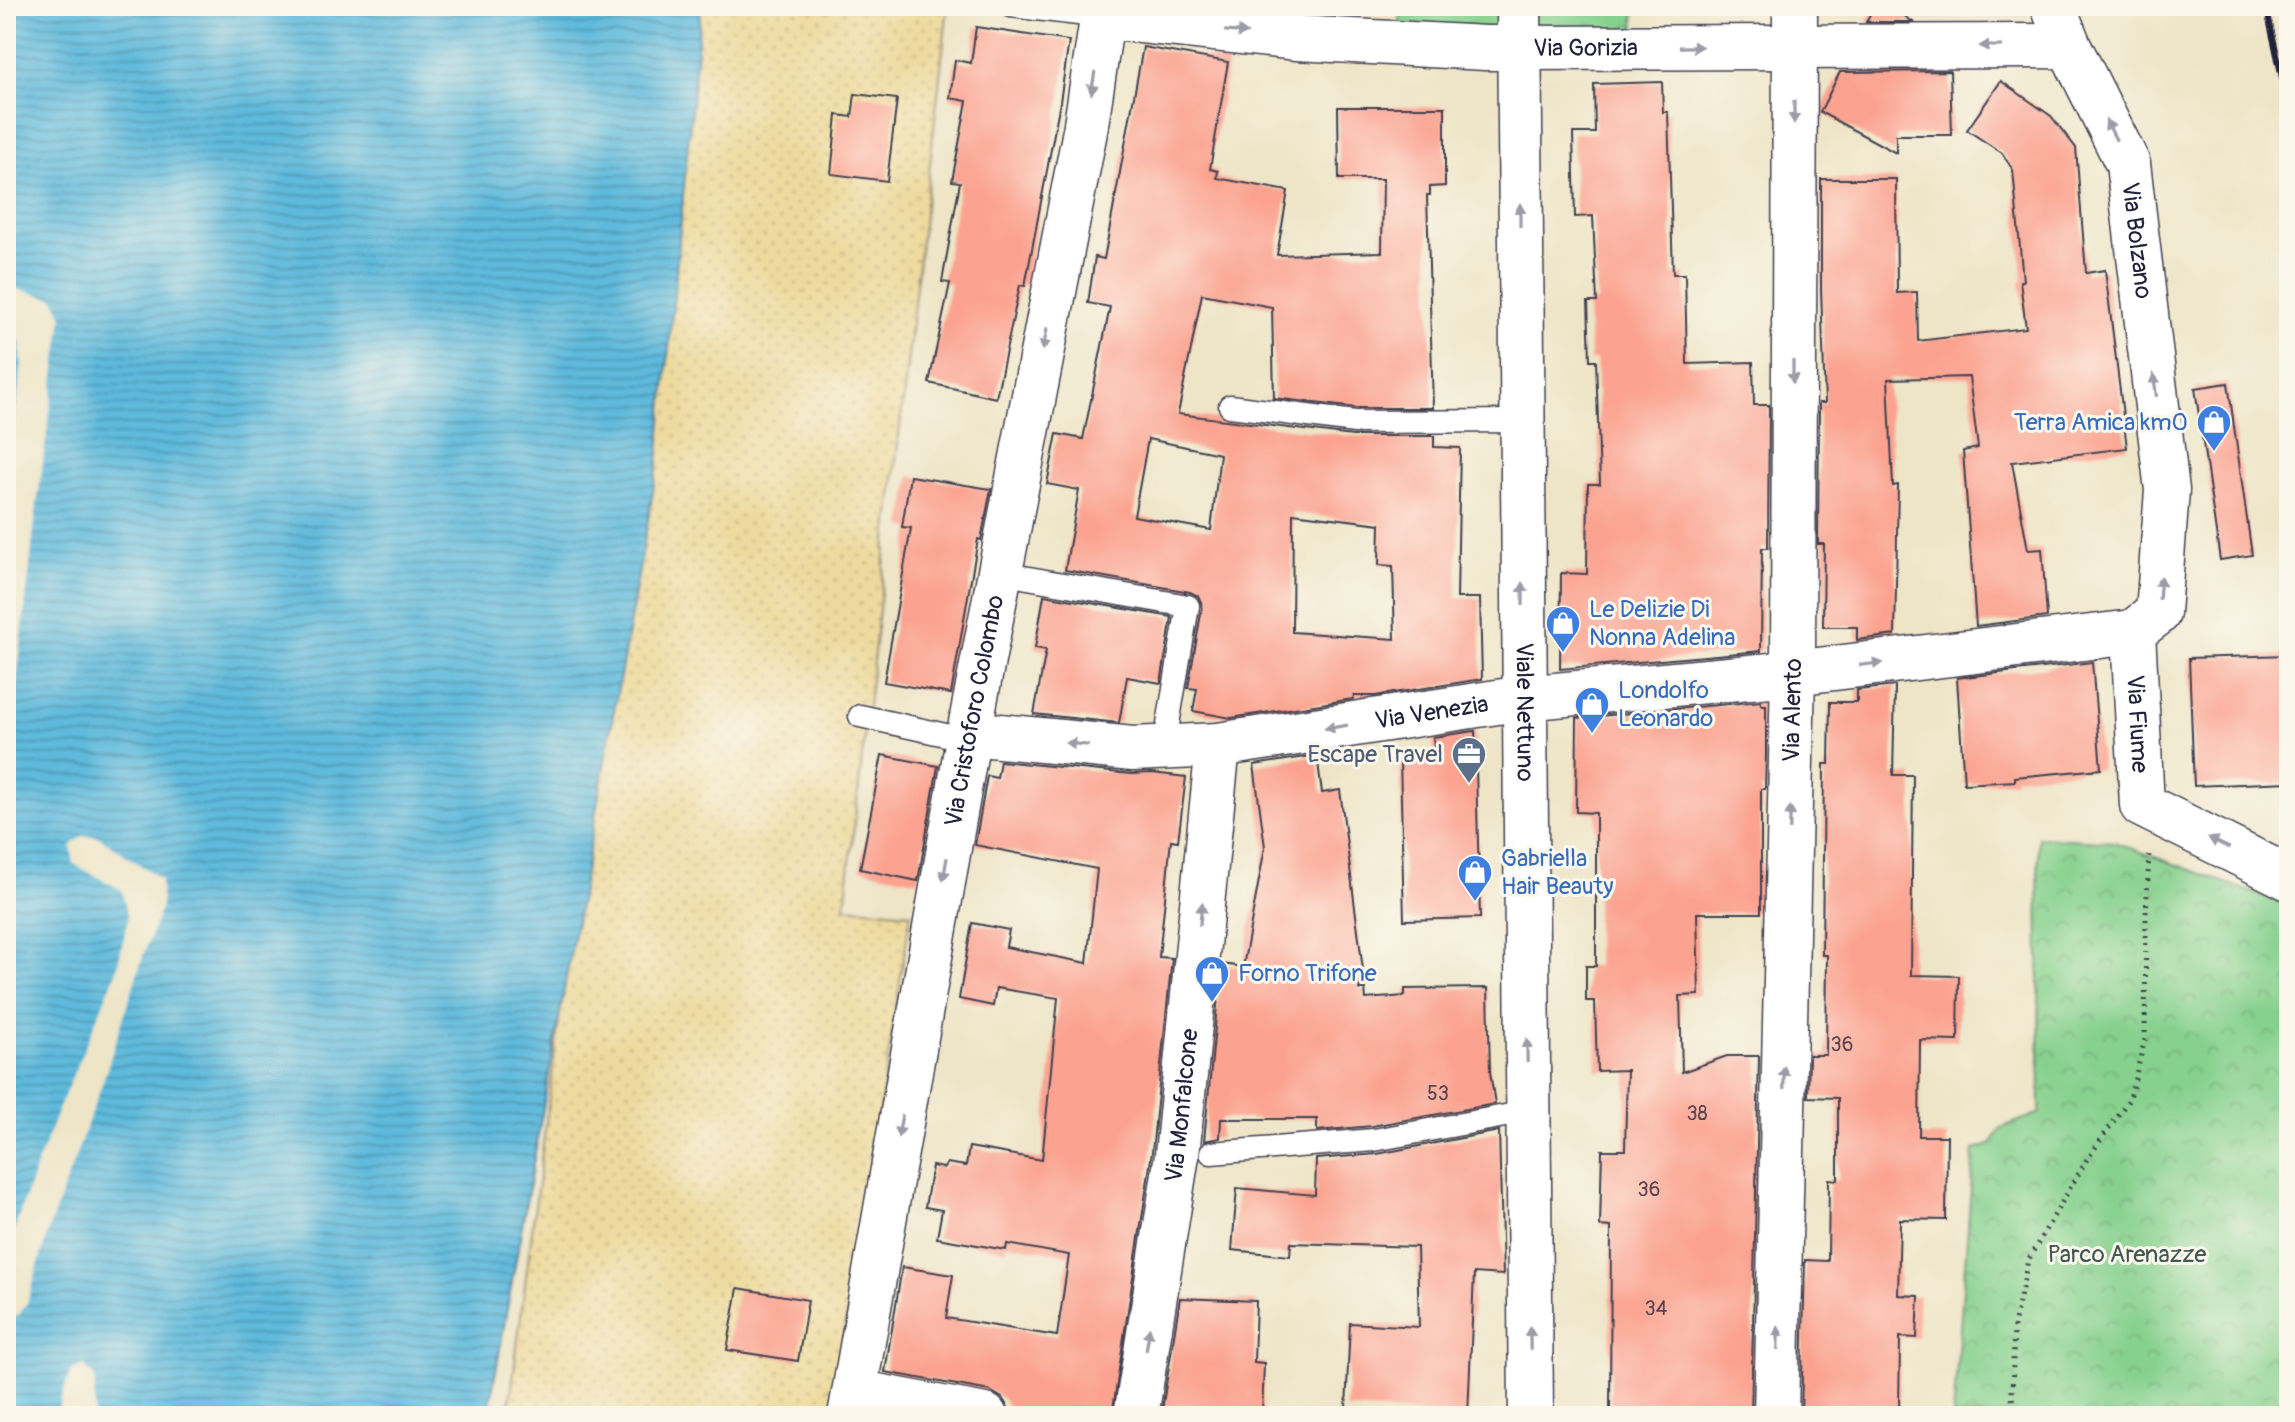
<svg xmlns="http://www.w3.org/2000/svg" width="2295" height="1422" viewBox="0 0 2295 1422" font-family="Pangolin,sans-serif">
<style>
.sand{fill:url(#sand-dots);stroke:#887e6c;stroke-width:2}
.park{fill:url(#park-crowns);stroke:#547a64;stroke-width:2}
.water{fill:url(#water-rules);stroke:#406e8c;stroke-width:2}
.pier{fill:#eee5c7}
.building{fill:#fba390;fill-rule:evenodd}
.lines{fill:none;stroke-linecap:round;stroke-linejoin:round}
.lane-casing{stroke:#413f50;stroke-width:25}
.street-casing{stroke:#413f50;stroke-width:47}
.path{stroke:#413f50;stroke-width:5;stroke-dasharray:2 6;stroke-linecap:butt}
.lane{stroke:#fff;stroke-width:22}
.street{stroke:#fff;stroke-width:44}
.rail{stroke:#22223b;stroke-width:6}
.oneway{fill:#9c9ca7}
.labels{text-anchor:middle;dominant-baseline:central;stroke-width:6;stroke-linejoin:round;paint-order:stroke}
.number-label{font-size:20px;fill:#584250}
.street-label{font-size:24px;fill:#22223b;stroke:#fbf7ec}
.shop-label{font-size:24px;fill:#366cbe;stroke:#fbf7ec;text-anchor:start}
.service-label{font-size:24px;fill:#4e5e75;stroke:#fbf7ec;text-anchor:end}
.park-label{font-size:24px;fill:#405754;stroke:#fbf7ec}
</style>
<defs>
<pattern id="sand-dots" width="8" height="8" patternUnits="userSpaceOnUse" patternTransform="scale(2)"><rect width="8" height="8" fill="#eeda9e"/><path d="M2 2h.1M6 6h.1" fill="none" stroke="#ccbb89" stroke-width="1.8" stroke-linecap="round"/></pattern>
<pattern id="park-crowns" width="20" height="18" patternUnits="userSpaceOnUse" patternTransform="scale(2)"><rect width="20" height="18" fill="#87d18e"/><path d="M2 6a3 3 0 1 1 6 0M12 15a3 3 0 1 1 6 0" fill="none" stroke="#74b37b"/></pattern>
<pattern id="water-rules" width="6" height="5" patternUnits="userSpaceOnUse" patternTransform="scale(2)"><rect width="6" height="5" fill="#5fbadc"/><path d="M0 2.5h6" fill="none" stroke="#4e97b4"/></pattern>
</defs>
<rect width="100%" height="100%" fill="#fbf7ec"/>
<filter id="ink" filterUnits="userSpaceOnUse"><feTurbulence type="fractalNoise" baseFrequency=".0125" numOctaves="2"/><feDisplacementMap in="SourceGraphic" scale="16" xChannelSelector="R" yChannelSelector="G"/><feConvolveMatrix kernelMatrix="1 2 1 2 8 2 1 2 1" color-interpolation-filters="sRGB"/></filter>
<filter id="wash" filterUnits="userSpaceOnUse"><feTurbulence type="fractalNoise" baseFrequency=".006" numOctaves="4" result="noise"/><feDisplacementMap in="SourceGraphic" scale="32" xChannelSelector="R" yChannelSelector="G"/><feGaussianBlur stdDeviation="1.8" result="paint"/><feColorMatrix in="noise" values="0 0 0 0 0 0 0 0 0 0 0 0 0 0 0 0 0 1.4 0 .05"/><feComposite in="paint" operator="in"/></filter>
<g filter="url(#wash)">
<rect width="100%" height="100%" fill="#eee5c7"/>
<polygon class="sand" points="690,6 948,6 845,907 911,913 831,1416 508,1416"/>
<g class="park">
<polygon points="1400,6 1512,6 1512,41 1400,35"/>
<polygon points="1532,6 1634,6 1635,42 1532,42"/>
<polygon points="2038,837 2114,842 2289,906 2289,1416 1953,1416 1974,1150 1991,1145 2001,1128 2040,1113"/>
</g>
<polygon class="water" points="6,6 701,6 658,464 488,1416 6,1416"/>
<g class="pier">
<polygon points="6,289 16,289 55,299 63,317 36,512 16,688 6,703 6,484 22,365 20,340 6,333"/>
<polygon points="84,835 99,837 161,879 161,907 143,956 103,1081 49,1228 27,1303 18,1316 6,1314 6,1256 28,1188 56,1115 116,973 128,919 122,890 74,864 71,846"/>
<polygon points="83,1365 95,1377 94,1416 56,1416 70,1372"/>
</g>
<g id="blocks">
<g class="building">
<polygon points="1874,6 1890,6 1913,22 1866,22"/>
<polygon points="976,27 1069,41 1060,102 1025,286 1020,285 996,398 929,383 950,283 942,282 960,182 952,181 967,101 950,98 955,60 971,63"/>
<path d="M1143,47L1228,62L1210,169L1218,171L1217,178L1288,191L1277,255L1382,252L1383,179H1339L1338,107H1445V186L1430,187V195H1427L1433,408H1356L1274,398L1272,307L1202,294L1178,414L1353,436H1434V447L1460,448L1457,598H1480L1482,679L1375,696H1354L1353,699L1231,718L1193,711L1197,689L1188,688L1202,608L1201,602L1198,596L1190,592L1065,570L1079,490L1047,484L1057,434L1083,439L1110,307L1088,303L1095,257L1104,259ZM1148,439L1220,454L1211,530L1134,516ZM1293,513L1380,524L1379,565L1393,566L1395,639L1292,632Z"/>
<polygon points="1950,71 1952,135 1896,135 1896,153 1820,112 1840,72"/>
<polygon points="2001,81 2051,116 2076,148 2086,273 2105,270 2127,448 2012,462 2028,550 2042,549 2047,617 1976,626 1963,451 1978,448 1969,377 1888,379 1893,486 1898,485 1895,635 1857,640 1857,627 1823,627 1824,544 1818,544 1819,403 1825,403 1821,289 1821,179 1896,179 1897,293 1917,292 1918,341 2026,328 2020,281 2023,281 2013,170 2002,153 1967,130"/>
<polygon points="1662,82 1663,112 1668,112 1673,274 1685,274 1687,364 1753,362 1754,405 1769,405 1768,548 1762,548 1761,651 1560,669 1561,573 1587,574 1588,484 1600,484 1596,360 1590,360 1588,302 1597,302 1593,216 1575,217 1573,133 1595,133 1594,84"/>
<polygon points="855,94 897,99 887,181 831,174 837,115 852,117"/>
<polygon points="2228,383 2252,555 2220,560 2195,388"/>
<polygon points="910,476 991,489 981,540 978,539 951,694 884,682 911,528 902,527"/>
<polygon points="1044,595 1172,617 1161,683 1127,677 1119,723 1034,714 1046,650 1035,648"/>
<polygon points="2289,655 2289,782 2194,786 2189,658"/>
<polygon points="2092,662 2101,769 2015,777 2015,781 1964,784 1957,678"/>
<polygon points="1895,686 1893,775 1913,775 1911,975 1959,976 1958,1041 1920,1040 1919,1136 1947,1136 1946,1220 1900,1219 1898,1295 1919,1296 1917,1338 1900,1337 1899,1416 1801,1416 1805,1260 1828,1261 1829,1179 1838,1180 1838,1098 1808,1097 1809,1055 1826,1055 1827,955 1822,955 1824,764 1829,764 1830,702 1857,702 1857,690"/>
<polygon points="1761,701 1761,705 1766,705 1766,753 1765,789 1761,789 1761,913 1697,913 1699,995 1680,996 1682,1072 1727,1056 1759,1056 1751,1416 1610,1416 1611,1227 1600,1226 1602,1150 1625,1150 1627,1070 1597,1071 1595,1001 1586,1001 1586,966 1596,966 1596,813 1576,812 1577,718"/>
<polygon points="1475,731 1480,918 1404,920 1400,758 1435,758 1433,737"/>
<polygon points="882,755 938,766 918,881 860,869"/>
<polygon points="1317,755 1322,793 1340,790 1363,970 1359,990 1365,990 1366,999 1405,996 1405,989 1488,988 1490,1072 1495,1104 1372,1126 1317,1131 1317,1119 1221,1119 1220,1138 1204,1141 1221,964 1243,967 1265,847 1254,765"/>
<polygon points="1000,761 1131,774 1152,773 1186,777 1178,841 1171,840 1159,957 1172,958 1152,1152 1112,1416 1033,1416 1033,1413 1009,1409 1002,1398 990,1391 885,1372 902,1267 953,1275 946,1318 1057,1336 1069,1255 1007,1244 1006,1250 937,1238 942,1210 925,1207 932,1166 944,1168 947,1163 966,1166 969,1147 1042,1160 1058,998 996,988 993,1006 959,999 972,923 1009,930 1006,947 1087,963 1097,869 975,845 987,776 997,778"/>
<polygon points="1499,1131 1503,1275 1474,1273 1468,1416 1346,1409 1350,1323 1419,1327 1417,1247 1291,1243 1290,1256 1232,1250 1237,1188 1315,1195 1316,1159 1377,1154"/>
<polygon points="738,1288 808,1300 798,1361 727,1350"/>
<polygon points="1180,1298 1256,1301 1254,1362 1264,1363 1262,1416 1161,1416"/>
</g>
</g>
</g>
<g filter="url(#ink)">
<use href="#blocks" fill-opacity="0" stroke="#413f50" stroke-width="2"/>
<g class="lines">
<g class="lane-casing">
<g id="lane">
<polyline points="1011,6 1103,17"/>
<polyline points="1230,406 1355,422 1522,421"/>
<polyline points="1000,573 1188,606 1164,748"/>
<polyline points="860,716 968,740"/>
<polyline points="1211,1153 1374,1140 1527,1112"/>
</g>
</g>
<g class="street-casing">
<g id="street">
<path id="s1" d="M1519,6L1531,1416"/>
<path id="s2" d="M2053,6L2069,46L2128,164L2167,490L2158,613L2133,632L2142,805L2289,878"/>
<path id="s3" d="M1103,17L1296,38L1486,48L2069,46"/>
<path id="s4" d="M969,733L1133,749L1218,745L1523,698L1793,673L2133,632"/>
<polyline points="855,1392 985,1416"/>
<path id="s5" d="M850,1416L969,733L1085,131L1104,6"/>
<path id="s6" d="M1136,1416L1177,1155L1218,745"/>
<path id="s7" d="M1776,1416L1793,673L1795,6"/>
</g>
</g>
<polyline class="path" points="2014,1416 2012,1396 2014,1326 2028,1260 2086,1161 2130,1098 2145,1039 2146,916 2149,854"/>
<use href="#lane" class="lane"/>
<use href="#street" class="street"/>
<polyline class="rail" points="2266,6 2289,109"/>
</g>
<defs><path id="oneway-solid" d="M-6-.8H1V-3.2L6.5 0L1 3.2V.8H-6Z" transform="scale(2)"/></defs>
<g class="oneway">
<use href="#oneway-solid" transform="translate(1236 32) rotate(6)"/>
<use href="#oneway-solid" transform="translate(1991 46) rotate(180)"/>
<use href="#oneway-solid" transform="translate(1691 47) rotate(-1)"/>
<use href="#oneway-solid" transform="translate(1093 83) rotate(99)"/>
<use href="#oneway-solid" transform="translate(1794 112) rotate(90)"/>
<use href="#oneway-solid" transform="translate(2111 130) rotate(-117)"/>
<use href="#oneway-solid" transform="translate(1520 215) rotate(-90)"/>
<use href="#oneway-solid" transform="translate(1045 339) rotate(101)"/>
<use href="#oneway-solid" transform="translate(1793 372) rotate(90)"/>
<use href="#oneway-solid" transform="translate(2155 385) rotate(-97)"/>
<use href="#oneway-solid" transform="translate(2160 588) rotate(-86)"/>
<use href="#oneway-solid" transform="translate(1523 594) rotate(-90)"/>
<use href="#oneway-solid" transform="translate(1871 664) rotate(-7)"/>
<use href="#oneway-solid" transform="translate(1336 727) rotate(171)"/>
<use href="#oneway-solid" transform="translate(1077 744) rotate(-174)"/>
<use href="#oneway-solid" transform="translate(1790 818) rotate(-89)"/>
<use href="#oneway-solid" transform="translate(2219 843) rotate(-154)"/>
<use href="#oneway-solid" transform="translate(945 869) rotate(100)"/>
<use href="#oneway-solid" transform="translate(1201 914) rotate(-84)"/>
<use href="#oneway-solid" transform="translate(1527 1050) rotate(-91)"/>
<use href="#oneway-solid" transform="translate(1784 1078) rotate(-89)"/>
<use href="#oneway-solid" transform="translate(900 1126) rotate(100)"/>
<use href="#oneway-solid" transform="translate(1530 1338) rotate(-91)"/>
<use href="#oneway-solid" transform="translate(1778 1338) rotate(-89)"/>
<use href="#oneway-solid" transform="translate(1148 1339) rotate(-81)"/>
</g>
</g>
<defs>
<g id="shop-pin" transform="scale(1.8)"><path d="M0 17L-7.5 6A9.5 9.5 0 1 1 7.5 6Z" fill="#3f7fe0" stroke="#fbf7ec"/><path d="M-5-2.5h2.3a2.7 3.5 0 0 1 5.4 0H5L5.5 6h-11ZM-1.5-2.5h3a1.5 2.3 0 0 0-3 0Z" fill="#fff"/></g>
<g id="office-pin" transform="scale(1.8)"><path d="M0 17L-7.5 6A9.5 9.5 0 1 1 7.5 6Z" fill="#5c6f8a" stroke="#fbf7ec"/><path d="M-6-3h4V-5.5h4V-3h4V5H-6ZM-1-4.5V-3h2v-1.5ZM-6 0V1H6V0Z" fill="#fff"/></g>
</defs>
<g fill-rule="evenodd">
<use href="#shop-pin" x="2214" y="422"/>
<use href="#shop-pin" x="1563" y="623"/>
<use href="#shop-pin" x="1592" y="704"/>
<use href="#office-pin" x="1469" y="754"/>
<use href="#shop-pin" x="1475" y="872"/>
<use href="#shop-pin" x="1212" y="973"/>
</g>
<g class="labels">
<g class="number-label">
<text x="1842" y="1044">36</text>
<text x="1438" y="1093">53</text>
<text x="1697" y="1113">38</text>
<text x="1649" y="1189">36</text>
<text x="1656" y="1308">34</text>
</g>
<g class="street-label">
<text stroke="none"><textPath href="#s3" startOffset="484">Via Gorizia</textPath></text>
<text stroke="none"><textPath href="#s2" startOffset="252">Via Bolzano</textPath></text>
<text stroke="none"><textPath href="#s5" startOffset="716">Via Cristoforo Colombo</textPath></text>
<text stroke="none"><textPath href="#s1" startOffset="706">Viale Nettuno</textPath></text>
<text stroke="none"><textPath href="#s7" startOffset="706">Via Alento</textPath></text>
<text stroke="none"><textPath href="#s4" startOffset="466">Via Venezia</textPath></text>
<text stroke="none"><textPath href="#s2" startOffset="750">Via Fiume</textPath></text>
<text stroke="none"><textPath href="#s6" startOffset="314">Via Monfalcone</textPath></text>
</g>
<g class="shop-label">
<text x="2188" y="422" text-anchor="end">Terra Amica km0</text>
<text x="1589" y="609">Le Delizie Di<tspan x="1589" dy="28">Nonna Adelina</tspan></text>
<text x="1618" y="690">Londolfo<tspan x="1618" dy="28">Leonardo</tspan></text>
<text x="1501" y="858">Gabriella<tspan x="1501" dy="28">Hair Beauty</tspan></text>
<text x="1238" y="973">Forno Trifone</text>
</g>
<g class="service-label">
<text x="1443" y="754">Escape Travel</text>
</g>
<g class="park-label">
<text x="2127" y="1254">Parco Arenazze</text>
</g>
</g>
<rect width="2295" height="1422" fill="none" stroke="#fbf7ec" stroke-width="32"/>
</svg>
